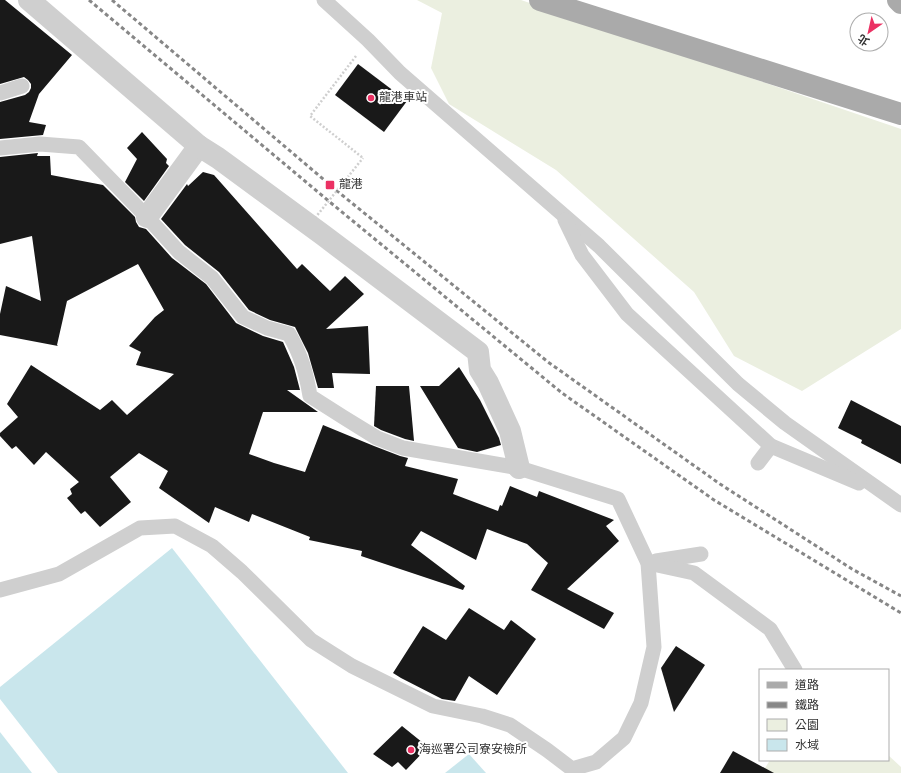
<svg xmlns="http://www.w3.org/2000/svg" width="901" height="773" viewBox="0 0 901 773" font-family="Overpass,'Noto Sans TC',sans-serif">
<style>
.green{fill:#ebefe0}
.water{fill:#c9e6ec}
.building{fill:#191919}
.lines{fill:none;stroke-linecap:round;stroke-linejoin:round}
.path{stroke:#cfcfcf;stroke-width:2.5;stroke-dasharray:2 2;stroke-linecap:butt}
.lane{stroke:#cfcfcf;stroke-width:15}
.street{stroke:#cfcfcf;stroke-width:22}
.primary{stroke:#aaa;stroke-width:22}
.rail{stroke:#878787;stroke-width:3;stroke-dasharray:4 3;stroke-linecap:butt}
.path-bridge{stroke:#cfcfcf;stroke-width:2.5;stroke-dasharray:2 2;stroke-linecap:butt}
.poi-dot{fill:#eb3163;stroke:#fff;stroke-width:1.5}
.labels{text-anchor:middle;dominant-baseline:central;stroke-width:4;stroke-linejoin:round;paint-order:stroke}
.poi-label{font-size:12px;fill:#323232;stroke:#fff;text-anchor:start}
</style>
<rect width="100%" height="100%" fill="#fff"/>
<g class="green">
<polygon points="417,0 521,0 901,129 901,329 802,391 734,356 694,292 556,170 449,104 431,68 442,13"/>
<polygon points="888,755 901,767 901,773 762,773 770,760 888,760"/>
</g>
<g class="water">
<polygon points="172,548 348,773 58,773 0,699 0,687"/>
<polygon points="0,732 32,773 0,773"/>
<polygon points="469,754 486,773 445,773"/>
</g>
<g class="building">
<polygon points="0,0 5,0 72,55 39,94 29,122 46,125 43,135 0,139 0,102 25,95 29,92 31,88 31,84 28,80 24,77 0,84"/>
<polygon points="358,64 407,101 384,132 335,95"/>
<polygon points="142,132 167,159 166,163 169,166 144,201 125,182 137,159 127,148"/>
<polygon points="38,153 37,156 50,156 51,175 103,185 135,217 136,222 139,227 146,229 172,258 206,284 236,323 263,336 283,342 294,367 300,390 287,390 318,412 263,412 249,454 274,463 305,472 323,425 374,446 400,456 408,458 405,466 458,479 453,494 498,511 500,505 502,506 510,486 537,497 539,491 614,520 606,526 619,541 567,589 614,613 604,629 531,590 548,563 527,544 487,529 476,560 421,531 411,545 465,586 463,590 361,556 362,551 309,540 310,537 252,514 249,522 215,507 209,523 159,488 168,471 139,453 110,477 131,502 100,527 85,511 81,514 67,498 72,494 70,489 79,482 46,452 34,465 16,446 12,449 0,436 0,433 18,417 7,404 31,365 100,410 112,400 127,415 174,374 136,365 141,352 129,346 155,317 164,310 138,264 67,301 57,345 58,346 0,335 0,314 6,286 41,301 32,236 0,244 0,157"/>
<polygon points="203,172 214,175 222,184 297,269 302,264 330,291 345,276 364,294 326,329 368,326 370,374 332,373 334,388 318,388 308,353 295,327 270,320 249,310 219,272 185,245 161,219 187,184 188,186"/>
<polygon points="459,367 480,400 499,438 501,445 477,452 458,448 420,386 439,386"/>
<polygon points="376,386 409,386 414,441 405,439 381,430 374,426"/>
<polygon points="851,400 901,426 901,464 861,443 862,440 838,428"/>
<polygon points="469,608 504,630 511,620 536,639 497,695 469,676 455,701 442,699 401,678 393,673 423,626 446,640"/>
<polygon points="676,646 705,665 674,712 661,668"/>
<polygon points="402,726 428,747 406,770 398,762 392,767 373,754"/>
<polygon points="733,751 774,773 720,773"/>
</g>
<g class="lines">
<polyline class="path" points="356,56 310,116 363,158"/>
<g class="lane">
<polyline points="324,0 368,40 400,73 599,246 738,384 785,423 901,505"/>
<polyline points="0,93 22,86"/>
<path d="M0,148L40,144L79,147L147,217L179,252L212,278L243,317L267,328L289,334C301,355 306,372 310,396L343,417L377,438L403,448L519,468L618,499L648,563L654,647L641,703L624,738L596,762L572,769L547,750L510,725L482,716L433,706L352,666L311,640L242,572L212,546L175,526L140,528L59,574L0,590"/>
<polyline points="565,220 582,255 627,314 771,446 859,483"/>
<polyline points="758,463 771,446"/>
<polyline points="656,561 701,554"/>
<polyline points="648,563 694,573 770,629 795,670"/>
</g>
<g class="street">
<polyline points="29,0 199,146 147,217"/>
<polyline points="199,146 218,158 323,235 478,352 480,370 488,383 510,431 519,468"/>
</g>
<g class="primary">
<polyline points="540,0 901,114"/>
<polyline points="898,0 901,3"/>
</g>
<g class="rail">
<polyline points="89,0 331,203 562,393 714,500 901,613"/>
<polyline points="112,0 342,195 548,362 720,484 852,569 901,596"/>
</g>
<polyline class="path-bridge" points="315,218 363,158"/>
</g>
<g class="poi-dot">
<circle cx="371" cy="98" r="4"/>
<rect x="325" y="180" width="10" height="10" rx="2"/>
<circle cx="411" cy="750" r="4"/>
</g>
<g class="labels">
<g class="poi-label">
<text x="379" y="98">龍港車站</text>
<text x="339" y="185">龍港</text>
<text x="419" y="750">海巡署公司寮安檢所</text>
</g>
</g>
<rect x="759" y="669" width="130" height="92" fill="#ffffff" stroke="#adadad"/>
<rect x="767" y="682" width="20" height="6" fill="#aaaaaa" stroke="#adadad"/>
<text x="795" y="689" font-size="12" fill="#323232">道路</text>
<rect x="767" y="702" width="20" height="6" fill="#878787" stroke="#adadad"/>
<text x="795" y="709" font-size="12" fill="#323232">鐵路</text>
<rect x="767" y="719" width="20" height="12" fill="#ebefe0" stroke="#adadad"/>
<text x="795" y="729" font-size="12" fill="#323232">公園</text>
<rect x="767" y="739" width="20" height="12" fill="#c9e6ec" stroke="#adadad"/>
<text x="795" y="749" font-size="12" fill="#323232">水域</text>
<g transform="translate(869 32) rotate(214)"><circle r="19" fill="#ffffff" stroke="#adadad"/>
<path d="M0-3L7 15L0 10L-7 15Z" fill="#eb3163"/>
<text y="-6" font-size="11" font-weight="bold" text-anchor="middle" fill="#323232">北</text>
</g>
</svg>
